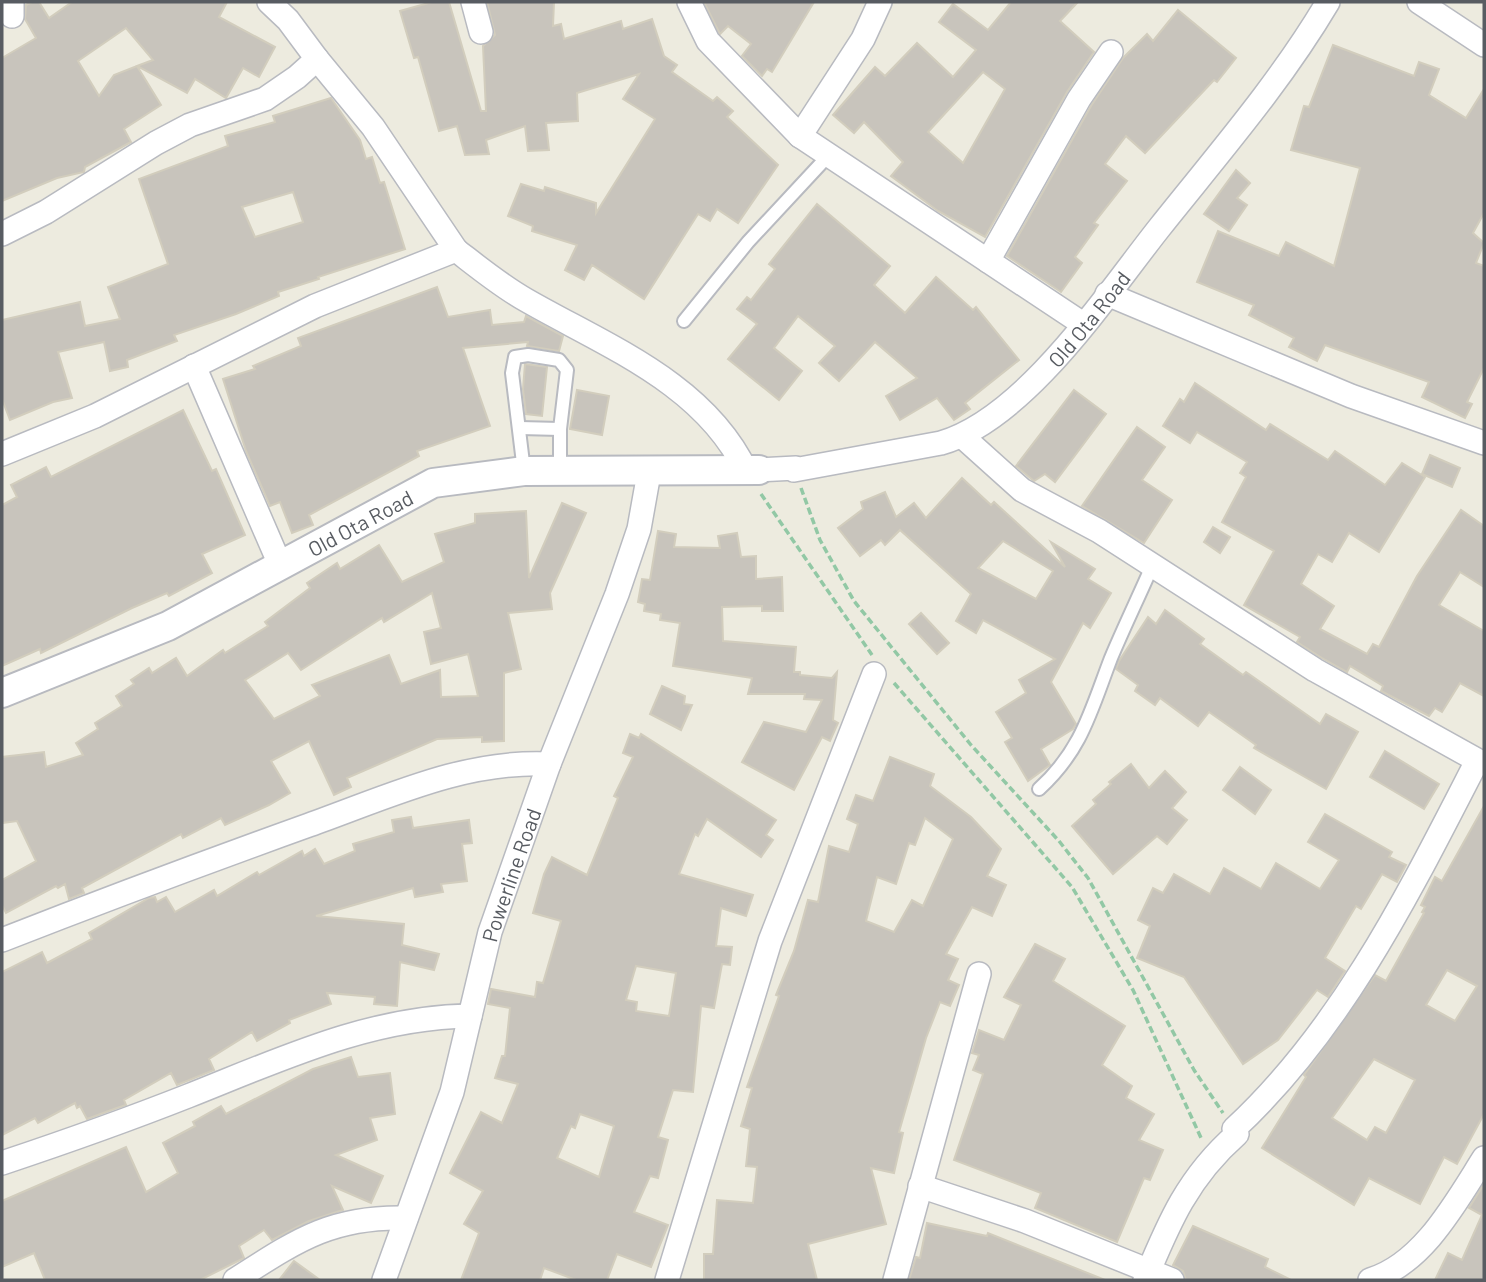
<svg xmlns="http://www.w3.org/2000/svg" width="1486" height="1282" viewBox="0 0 1486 1282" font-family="Barlow,sans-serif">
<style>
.building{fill:#c8c4bc;stroke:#d2cdbd;stroke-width:2;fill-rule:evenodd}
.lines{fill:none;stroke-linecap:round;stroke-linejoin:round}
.service-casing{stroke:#b8bac0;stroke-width:16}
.minor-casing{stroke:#b8bac0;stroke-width:26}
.tertiary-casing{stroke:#b8bac0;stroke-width:32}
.path{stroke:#92c8a5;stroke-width:3.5;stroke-dasharray:7 3.5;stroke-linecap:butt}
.service{stroke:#fff;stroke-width:12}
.minor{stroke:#fff;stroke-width:23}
.tertiary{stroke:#fff;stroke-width:28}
.labels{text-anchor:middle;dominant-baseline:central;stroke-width:6;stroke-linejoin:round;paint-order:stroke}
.street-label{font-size:21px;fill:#585c62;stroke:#fff}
</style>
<rect width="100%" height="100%" fill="#edebdf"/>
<g class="building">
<polygon points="32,2 39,2 49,18 72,2 227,2 219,17 275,47 259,77 243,68 226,98 195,79 187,93 137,66 153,60 126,28 78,61 99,96 114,75 137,66 161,105 124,129 131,142 85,167 84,172 57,178 2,201 2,58 36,38 25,19 26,5"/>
<polygon points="432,2 449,2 481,111 486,111 483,46 495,35 487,2 554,2 553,26 561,24 564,39 621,21 623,29 652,19 664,56 677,65 672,72 713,101 717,97 733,111 727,117 778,165 738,223 717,209 710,221 698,214 644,299 592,265 584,280 565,270 577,245 532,231 533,226 508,216 521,184 544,191 545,187 596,203 596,213 655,119 623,99 639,74 577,93 578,121 546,123 549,150 528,151 525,126 486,140 489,154 465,155 457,126 439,131 418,57 414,58 400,11"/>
<polygon points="704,2 814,2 772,72 767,69 762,76 742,56 751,44 728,26 720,34"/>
<path d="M1011,2H1078L1060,21L1094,52L1067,92L985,237L938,211L891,176L903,162L864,122L854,133L833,115L875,67L885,76L917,43L953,77L976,50L939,22L953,4L988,30ZM983,72L1005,89L963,163L928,132Z"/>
<polygon points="1178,10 1236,58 1217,82 1214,80 1145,153 1126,136 1105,164 1127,181 1094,223 1098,225 1075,257 1082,263 1061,292 1007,256 1091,106 1123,58 1147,34 1153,41"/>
<polygon points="1333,45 1414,76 1419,62 1439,69 1429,95 1466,118 1484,89 1484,213 1473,233 1484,243 1476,263 1484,266 1484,368 1467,402 1472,404 1465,418 1422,397 1429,382 1325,345 1317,361 1289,347 1294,338 1249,315 1254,305 1197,282 1218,231 1279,256 1286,242 1334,266 1360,168 1291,150 1304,106 1309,107"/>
<path d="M331,98L360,140L366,159L372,157L380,183L384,182L405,249L318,277L319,279L278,292L279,296L236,314L174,335L177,341L127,360L128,367L110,371L104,342L58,352L72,398L53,402L10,420L2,399V320L80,302L85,326L120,319L108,287L168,264L139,179L228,146L225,136L275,122L273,116ZM293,192L303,222L255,237L242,207Z"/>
<polygon points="1236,170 1250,183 1237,198 1247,205 1229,231 1204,214"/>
<polygon points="817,204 890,266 874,285 905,313 936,277 973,310 976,307 1019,360 965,403 970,409 954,420 937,398 900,420 886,396 917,378 875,342 839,381 819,363 835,346 798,316 774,348 802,371 779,400 728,359 757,324 737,309 747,297 751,300 775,269 769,264"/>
<polygon points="437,287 448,317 490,310 492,325 524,322 526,316 563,336 559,351 527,346 528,342 463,348 490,426 417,451 419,456 309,515 313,525 292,533 280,502 270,506 246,451 223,379 255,369 253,366 301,346 298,338"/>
<polygon points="525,364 547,367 542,416 526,414 523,389"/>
<polygon points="1195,383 1266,430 1270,424 1328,460 1335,451 1385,485 1402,463 1425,477 1379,552 1349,533 1332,562 1318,554 1301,584 1334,606 1320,629 1367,654 1373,644 1379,647 1417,576 1461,510 1484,526 1484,587 1460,572 1439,605 1484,631 1484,696 1460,683 1442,712 1435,708 1429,716 1381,691 1383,686 1350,666 1347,672 1322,658 1297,642 1300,637 1244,605 1274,551 1222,522 1246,477 1240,473 1247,462 1197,432 1190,443 1163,426 1180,399 1184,402"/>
<polygon points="577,390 609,396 602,435 570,429"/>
<polygon points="1074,390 1106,414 1055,482 1045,474 1034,481 1016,466"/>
<polygon points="183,410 212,471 216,469 245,535 202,554 212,573 169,596 167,593 132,608 41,653 40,649 2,666 2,505 17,497 11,485 46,467 51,477"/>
<polygon points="1137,427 1165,447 1142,480 1172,500 1144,543 1082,506"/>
<polygon points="1430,455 1460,468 1452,487 1422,474"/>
<path d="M962,478L991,505L994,502L1065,567L1051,542L1095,569L1088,579L1111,593L1090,628L1083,623L1051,682L1076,724L1073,729L1041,749L1050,765L1028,781L1005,742L1012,738L996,712L1026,693L1019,680L1055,659L983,620L976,633L956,621L971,594L900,530L885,545L881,540L860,556L838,528L863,509L861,502L885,492L896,517L914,503L926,518ZM1003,541L1053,571L1036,599L978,568Z"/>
<path d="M562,503L586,513L550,593L552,609L508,613L521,669L504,673V741L482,742V737L437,739L347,778L351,787L334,795L309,741L271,761L290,793L269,805L225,825L221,818L183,838L181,834L82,888L84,893L69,899L65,884L58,888L56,886L6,913L2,905V880L36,861L17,821L2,823V757L44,752L46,767L83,755L76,743L98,729L95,723L122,706L116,696L134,684L131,680L149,668L152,673L176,658L187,676L223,650L225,653L268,626L265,622L310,588L307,583L337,563L340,569L379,545L402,582L444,562L435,534L475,523V514L526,511L529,578ZM432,593L441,628L424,632L431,664L468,654L478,696L441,697L440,670L401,684L389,655L312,685L320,696L274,719L245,680L288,653L301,670L382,618L384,622Z"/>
<polygon points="1213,527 1230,537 1220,553 1204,542"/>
<polygon points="658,531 676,534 674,547 720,548 718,536 737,533 741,557 756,556 756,579 782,577 783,611 762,611 762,606 722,607 723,641 796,647 794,672 800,672 800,675 832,678 837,672 833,720 838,723 830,741 822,737 794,790 742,762 764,722 806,732 822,700 804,699 805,694 748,694 752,678 673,666 680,623 660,620 661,614 644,611 645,604 638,602 642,579 650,580"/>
<polygon points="1165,610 1204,639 1200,644 1243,675 1246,672 1320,724 1326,714 1358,732 1326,789 1254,748 1256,745 1209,712 1198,726 1160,698 1155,705 1135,691 1138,685 1116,669 1119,661 1148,617 1156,624"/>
<polygon points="921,613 949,643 937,654 909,624"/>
<polygon points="662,686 685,696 684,704 692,705 681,730 650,714"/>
<path d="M630,734L639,738L641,734L776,820L766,835L773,840L761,857L707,819L698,836L695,834L679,874L753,895L746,916L721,908L716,946L732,947L730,965L722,964L714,1008L701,1006L693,1092L673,1090L658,1137L668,1140L658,1178L650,1176L634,1212L668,1225L651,1267L617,1254L607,1280H576L544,1268L540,1280H461L479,1233L464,1224L483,1191L450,1173L481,1112L502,1123L518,1084L495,1078L502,1056H505L510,1008L488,1004L491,989L535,997L537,982L543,983L561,921L533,913L544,874L552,857L587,875L618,798L614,796L633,757L623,753ZM636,966L676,973L669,1016L636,1011L637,1002L626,1000ZM580,1114L614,1126L599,1177L557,1158L571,1126L575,1128Z"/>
<polygon points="1385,751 1439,784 1424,809 1370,777"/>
<path d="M890,757L934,774L930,786L971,817L1001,849L987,876L1006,885L992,916L972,907L946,954L958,959L948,980L959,985L950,1006L940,1002L926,1038L899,1132L903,1133L894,1173L871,1168L886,1224L808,1244L817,1280H704V1254H713L717,1200L753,1203L757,1167L746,1166L750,1129L741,1126L752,1088L747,1087L779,996L776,995L794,951L808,900L818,902L829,846L849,852L858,824L847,819L856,795L873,801ZM925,818L953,839L923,906L912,900L894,932L866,921L877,877L896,884L909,843L915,845Z"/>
<polygon points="1131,764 1149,788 1165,771 1186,792 1172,808 1187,820 1167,844 1157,836 1113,874 1072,826 1096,804 1093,800 1111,784 1109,782"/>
<polygon points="1240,767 1271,790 1255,814 1223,790"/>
<path d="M1484,806V1114L1457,1164L1444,1157L1420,1204L1369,1178L1354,1205L1262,1148L1306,1077L1304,1075L1375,975L1386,981L1424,913L1422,912L1425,907L1421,905L1435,877L1442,881ZM1447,970L1477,986L1455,1021L1426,1005ZM1374,1059L1415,1080L1386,1133L1375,1127L1367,1140L1332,1118Z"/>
<polygon points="1325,814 1392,852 1389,857 1406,865 1397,882 1382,874 1361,909 1356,906 1325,958 1345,971 1328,997 1317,990 1278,1040 1243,1064 1184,977 1137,958 1150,926 1138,920 1153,888 1163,893 1174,874 1210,894 1224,868 1261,889 1276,863 1320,889 1339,860 1308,842"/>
<polygon points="411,817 413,828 469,820 472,843 462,844 467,881 441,884 443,892 415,897 413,888 316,916 404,924 402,945 439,954 434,970 400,962 397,1006 374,1004 375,997 327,993 331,1004 289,1020 290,1023 257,1041 252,1032 209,1059 214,1070 177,1085 171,1073 124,1100 126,1105 114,1109 87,1119 80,1106 77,1108 75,1103 38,1123 35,1118 2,1135 2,972 42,952 47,963 92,939 89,933 149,898 155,897 157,902 166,897 175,912 214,890 217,896 257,872 259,875 302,851 304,856 315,849 324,864 355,851 353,844 394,832 392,820"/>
<polygon points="1035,944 1065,959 1053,981 1125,1026 1102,1065 1132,1086 1126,1098 1154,1114 1139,1140 1163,1150 1150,1180 1144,1178 1117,1242 1035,1208 1041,1193 954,1160 983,1074 973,1070 979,1055 972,1053 979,1030 1004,1040 1021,1005 1004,997"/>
<polygon points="351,1057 358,1077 390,1073 395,1114 370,1118 377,1140 336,1155 383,1176 371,1203 332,1186 343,1210 309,1221 272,1240 264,1230 239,1246 244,1258 200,1280 45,1280 34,1253 2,1267 2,1201 126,1147 146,1192 178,1173 163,1143 195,1126 193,1122 221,1106 226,1114 313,1069"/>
<polygon points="1484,1184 1484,1280 1435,1280 1448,1253 1462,1260 1482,1215 1469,1208"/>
<polygon points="927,1223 987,1236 988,1233 1105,1280 909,1280 916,1257 920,1258"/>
<polygon points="1193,1226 1268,1259 1265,1267 1291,1280 1186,1280 1183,1271 1173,1265"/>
<polygon points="294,1261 320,1280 279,1280"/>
</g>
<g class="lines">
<g class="service-casing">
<g id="service">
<polyline points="684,321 748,242 828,156"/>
<polyline points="520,428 560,429"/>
<polyline points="524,471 512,373 515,357 528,355 559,360 567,370 560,429 560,472"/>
<path d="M1039,789C1082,750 1091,710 1111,658C1124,627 1139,596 1153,564"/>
</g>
</g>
<g class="minor-casing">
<g id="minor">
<polyline points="473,2 481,32"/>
<polyline points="689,2 708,41 800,136 1083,324"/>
<polyline points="1419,2 1484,45"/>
<polyline points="12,16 12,2"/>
<polyline points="800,136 863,39 880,2"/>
<polyline points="2,234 46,212 156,143 190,125 265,99 297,77 317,59 288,20 269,2"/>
<path d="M456,250C478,267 501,286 526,300C606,346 704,383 746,471"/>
<polyline points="988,261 1079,99 1111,52"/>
<polyline points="1107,294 1351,396 1484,443"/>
<polyline points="194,366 281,567"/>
<polyline points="963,437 1022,490 1099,531 1315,670 1484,764"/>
<polyline points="2,454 95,416 315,306 456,250 373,127 317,59"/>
<path id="s1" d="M759,470L796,468L794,470L941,443C1026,418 1106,295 1160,227C1219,153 1280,83 1328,2"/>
<path d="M2,940C104,900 206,862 309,825C388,797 464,760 549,764"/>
<path d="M2,1163C65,1142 127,1120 188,1096C279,1060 370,1017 470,1016"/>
<polyline points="920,1186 1025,1221 1172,1280"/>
<path d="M235,1280C296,1241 331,1216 406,1218"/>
<path id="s2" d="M384,1280L452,1092L490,932L549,764L617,594L639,529L649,473"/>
<polyline points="667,1280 770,941 874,674"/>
<polyline points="895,1280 979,974"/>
<path d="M1145,1280C1169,1222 1188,1177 1237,1134L1234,1129C1343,1028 1410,891 1477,761"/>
<path d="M1370,1280C1423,1264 1456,1202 1484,1158"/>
</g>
</g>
<g class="tertiary-casing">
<g id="tertiary">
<path id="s3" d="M2,693L168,626L433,483L524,471L759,470"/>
</g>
</g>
<g class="path">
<polyline points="801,488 820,540 854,601 971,745 1059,841 1088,878 1194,1070 1223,1113"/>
<polyline points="761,494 872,655"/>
<polyline points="894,683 1072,887 1133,990 1202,1140"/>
</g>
<use href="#service" class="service"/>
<use href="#minor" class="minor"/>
<use href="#tertiary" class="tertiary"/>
</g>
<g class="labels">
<g class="street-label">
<text stroke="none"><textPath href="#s1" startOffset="385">Old Ota Road</textPath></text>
<text stroke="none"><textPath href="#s3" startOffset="397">Old Ota Road</textPath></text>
<text stroke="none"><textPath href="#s2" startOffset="425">Powerline Road</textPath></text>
</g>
</g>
<rect width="1486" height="1282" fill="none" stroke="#585c62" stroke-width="7"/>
</svg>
